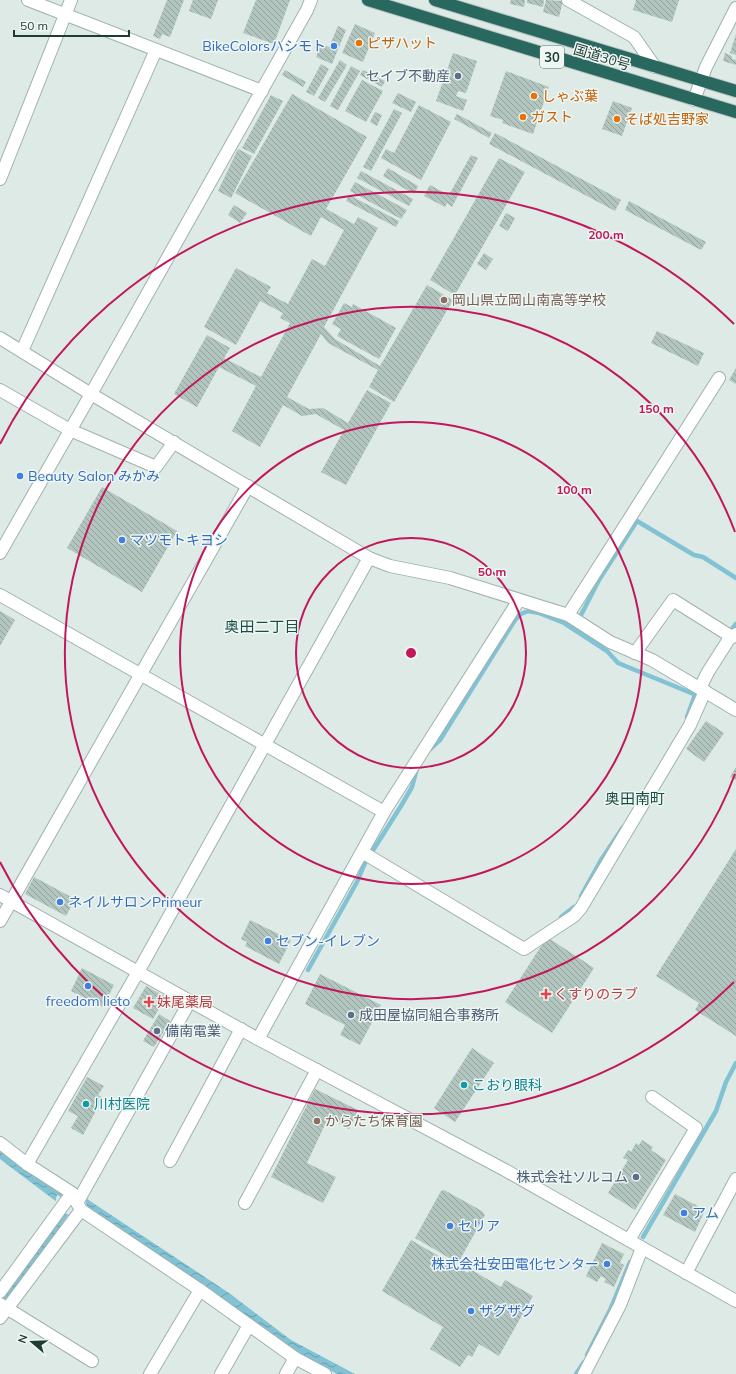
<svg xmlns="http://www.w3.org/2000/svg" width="736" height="1374" viewBox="0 0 736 1374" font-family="Mulish,'Noto Sans JP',sans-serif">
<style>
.water{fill:url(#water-waves)}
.pier{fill:#deeae6}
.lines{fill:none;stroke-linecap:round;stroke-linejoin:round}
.stream{stroke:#81c2d4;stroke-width:4.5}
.building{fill:url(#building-back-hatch)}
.minor-casing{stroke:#a1b2ad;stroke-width:14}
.highway-casing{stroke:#bcc4c2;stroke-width:14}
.minor{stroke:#fff;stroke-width:12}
.highway{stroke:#29685f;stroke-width:12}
.ring{fill:none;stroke:#c2185b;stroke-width:2}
.food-dot{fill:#e8710a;stroke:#eef7f3;stroke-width:1.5}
.shop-dot{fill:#3f7fe0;stroke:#eef7f3;stroke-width:1.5}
.service-dot{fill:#5c6f8a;stroke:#eef7f3;stroke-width:1.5}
.education-dot{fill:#8d6e63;stroke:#eef7f3;stroke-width:1.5}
.health-dot{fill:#e0444e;stroke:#eef7f3;stroke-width:1.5}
.culture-dot{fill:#0f9aa8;stroke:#eef7f3;stroke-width:1.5}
.labels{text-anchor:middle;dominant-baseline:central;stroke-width:3;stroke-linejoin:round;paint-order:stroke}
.shield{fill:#eef7f3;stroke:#5c736e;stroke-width:1}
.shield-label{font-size:13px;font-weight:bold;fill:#1e3b35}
.food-label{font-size:14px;fill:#c56008;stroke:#eef7f3;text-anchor:start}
.shop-label{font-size:14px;fill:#366cbe;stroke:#eef7f3;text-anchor:start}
.street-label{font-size:14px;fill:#1e3b35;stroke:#eef7f3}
.service-label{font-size:14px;fill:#4e5e75;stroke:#eef7f3;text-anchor:end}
.education-label{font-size:14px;fill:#785e54;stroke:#eef7f3;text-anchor:start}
.health-label{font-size:14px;fill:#be3a42;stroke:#eef7f3;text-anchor:start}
.culture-label{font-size:14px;fill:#0d838f;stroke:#eef7f3;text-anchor:start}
.neighbourhood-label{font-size:15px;fill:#194e44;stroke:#eef7f3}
.centre{fill:#c2185b;stroke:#eef7f3;stroke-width:2}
.ring-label{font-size:12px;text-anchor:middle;font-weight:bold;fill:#c2185b;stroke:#eef7f3;stroke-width:3;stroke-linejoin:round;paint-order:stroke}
</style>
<defs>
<pattern id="water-waves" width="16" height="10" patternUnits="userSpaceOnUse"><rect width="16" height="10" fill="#81c2d4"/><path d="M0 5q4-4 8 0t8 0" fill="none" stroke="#699fad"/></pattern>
<pattern id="building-back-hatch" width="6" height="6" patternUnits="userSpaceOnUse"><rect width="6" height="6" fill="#b3c5bf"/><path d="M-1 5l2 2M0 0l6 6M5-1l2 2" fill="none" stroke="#91a19c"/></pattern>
</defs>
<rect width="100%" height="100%" fill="#deeae6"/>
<polygon class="water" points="0,1150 67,1200 87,1199 229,1293 291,1340 355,1374 337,1374 284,1345 89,1210 69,1214 0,1311 0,1299 62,1206 0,1159"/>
<polygon class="pier" points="58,1191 68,1198 85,1198 88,1211 73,1215 60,1213 60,1207 55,1203"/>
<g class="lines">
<g class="stream">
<polyline points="581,615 599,580 637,521 694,555 703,557 736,578"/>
<polyline points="732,629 736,624"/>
<polyline points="687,717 696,692"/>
<polyline points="429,750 440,740 515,620 521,614 528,611 539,613 564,623 607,651 618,663 696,695"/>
<polyline points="581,896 601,860 623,827"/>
<polyline points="561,917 574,907"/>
<polyline points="308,970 357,882 365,863 401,806 412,787 417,768"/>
<polyline points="50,1187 67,1199"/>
<polyline points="643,1237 716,1111 726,1082 736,1063"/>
<polyline points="587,1355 610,1310 630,1262"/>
<polyline points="576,1374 584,1362"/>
</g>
</g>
<g class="building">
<polygon points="167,0 184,0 170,37 162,34 160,39 153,36"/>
<polygon points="193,0 218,0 211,19 189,11"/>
<polygon points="256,0 290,0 274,44 243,33"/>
<polygon points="511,0 525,0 524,7 510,4"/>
<polygon points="527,0 544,0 543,7 527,3"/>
<polygon points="546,0 563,1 559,17 543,12"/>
<polygon points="636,0 679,0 672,22 633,10"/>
<polygon points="355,24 375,33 363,62 342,53"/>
<polygon points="338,26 346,30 332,64 316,57 321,44 329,47"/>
<polygon points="736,34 736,55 730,53"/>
<polygon points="453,53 477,61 466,93 458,91 456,96 467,100 463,111 436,101"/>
<polygon points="725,53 732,56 732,59 736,60 736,65 723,61"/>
<polygon points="340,60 347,65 325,102 318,98"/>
<polygon points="321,64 329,69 314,96 306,92"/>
<polygon points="351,66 360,71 338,110 330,106"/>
<polygon points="285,70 306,82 303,87 282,75"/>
<polygon points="363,70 385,81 382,87 360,75"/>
<polygon points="506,71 549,87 533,134 502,123 503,120 490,116"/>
<polygon points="362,80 383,91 366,122 345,111"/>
<polygon points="398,93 416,102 411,112 392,103"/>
<polygon points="292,94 367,137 326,209 354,224 358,217 378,228 324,327 335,339 380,366 427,285 453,300 394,402 369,387 378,370 328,343 321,334 287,397 309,409 323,408 348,423 367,390 391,403 346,485 321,472 344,430 316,414 302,416 283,405 260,447 232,431 256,386 219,367 197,407 174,394 207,335 230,348 224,358 261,377 290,323 280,318 283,313 260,301 236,345 204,327 236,268 271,287 267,293 288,304 312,259 325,266 344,230 321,217 311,236 235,193"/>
<polygon points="271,95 283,101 254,154 242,148"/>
<polygon points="613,101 632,108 622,136 602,129"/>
<polygon points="419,105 451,122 421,180 381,158 386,149 394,153"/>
<polygon points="394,109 402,113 371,171 363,167"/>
<polygon points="375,112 382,115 377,126 370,122"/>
<polygon points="457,114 492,133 489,138 454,119"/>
<polygon points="495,133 621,200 615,211 489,144"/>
<polygon points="238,149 252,156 231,198 218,191"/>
<polygon points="471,155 478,158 452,207 447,203 445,207 424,196 430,185 449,195"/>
<polygon points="499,158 525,172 455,295 430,280"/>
<polygon points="388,168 418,186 414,194 383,176"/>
<polygon points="361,171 413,199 409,206 357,178"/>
<polygon points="355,182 407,210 401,219 350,191"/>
<polygon points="349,195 399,221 396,227 346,201"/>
<polygon points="629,201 706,242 701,250 625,210"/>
<polygon points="234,205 247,213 240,223 228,215"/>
<polygon points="506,213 515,218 508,231 499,226"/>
<polygon points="484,253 493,259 486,270 477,264"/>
<polygon points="344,303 352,307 353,304 396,328 379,359 337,336 341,329 332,324"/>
<polygon points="657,331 704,353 698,366 651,343"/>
<polygon points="736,368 736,384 729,380"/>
<polygon points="102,487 177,531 142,592 67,548"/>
<polygon points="0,611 15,620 0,646"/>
<polygon points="706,721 724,733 704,762 686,749"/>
<polygon points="736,767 736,780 730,777"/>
<polygon points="736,849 736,1036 695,1010 699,1003 656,976"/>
<polygon points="34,877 75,899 66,916 25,894"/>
<polygon points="250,920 291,940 279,964 245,946 247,942 241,939"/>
<polygon points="547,937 594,968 552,1033 505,1002"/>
<polygon points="82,968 114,985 103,1007 71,991"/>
<polygon points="320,974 381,1005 360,1045 340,1035 345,1025 305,1004"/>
<polygon points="146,986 166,997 153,1019 133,1008"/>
<polygon points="159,1014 170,1021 154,1047 143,1041"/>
<polygon points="472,1048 494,1063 455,1122 434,1108"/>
<polygon points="87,1077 104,1086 98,1095 103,1098 83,1135 71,1128 78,1116 68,1111"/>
<polygon points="315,1089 358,1110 349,1129 328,1118 307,1163 336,1177 323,1203 271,1177"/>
<polygon points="642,1140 653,1147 651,1150 666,1160 635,1210 608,1193 628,1160 623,1158 628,1150 631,1152 636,1143 639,1145"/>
<polygon points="444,1190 482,1211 485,1215 458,1263 415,1238 441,1191"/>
<polygon points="675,1194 705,1210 695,1232 663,1215"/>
<polygon points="411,1240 468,1273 470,1269 501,1287 505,1280 533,1296 499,1356 479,1344 472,1357 468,1355 460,1367 430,1349 443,1327 382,1291"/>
<polygon points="602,1243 624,1254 620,1263 624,1265 614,1287 604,1282 606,1279 601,1276 597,1282 586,1276"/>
</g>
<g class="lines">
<g class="minor-casing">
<g id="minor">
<polyline points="28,0 262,91"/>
<polyline points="568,0 634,37 655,67"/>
<polyline points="694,100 706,67 736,8"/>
<polyline points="0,179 71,0"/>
<polyline points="0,338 91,394 369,558 390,566 450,578 568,615 610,642 652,660 736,710"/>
<polyline points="22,351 156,50"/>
<polyline points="0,390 70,430 156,467 174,442"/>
<polyline points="0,553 91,394 307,10 311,0"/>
<polyline points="0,595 384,812"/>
<polyline points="568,615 719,378"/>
<polyline points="635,653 673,600 732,637"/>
<polyline points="700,688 708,672 729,639 734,636 736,634"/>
<polyline points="362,852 524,949 574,916 581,908 690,725 705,691"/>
<polyline points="0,895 258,1039 505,1170 736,1301"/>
<polyline points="0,921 248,486"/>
<polyline points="258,1039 384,812 519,600"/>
<polyline points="0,1143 27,1164 72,1193 81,1210 200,1290 295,1358 325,1374"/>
<polyline points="170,1161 241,1029"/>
<polyline points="27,1164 138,972 369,558"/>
<polyline points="77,1203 190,1001"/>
<polyline points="245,1203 317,1070"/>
<polyline points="629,1240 696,1128 652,1097"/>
<polyline points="686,1273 736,1179"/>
<polyline points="0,1292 72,1193"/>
<polyline points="0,1304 92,1361"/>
<polyline points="0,1318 81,1210"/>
<polyline points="150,1374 200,1290"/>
<polyline points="221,1374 249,1325"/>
<polyline points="286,1374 295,1358"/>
<polyline points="584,1374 620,1305 642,1248"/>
</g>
</g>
<g class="highway-casing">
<g id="highway">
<polyline points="368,0 736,112"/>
<polyline points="435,0 736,91"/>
</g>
</g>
<use href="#minor" class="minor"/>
<use href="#highway" class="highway"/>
</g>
<g class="ring">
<circle cx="411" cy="653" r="115"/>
<circle cx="411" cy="653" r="231"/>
<path d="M735 774A346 346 0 1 1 735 532"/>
<path d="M734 982A461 461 0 0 1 0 862M0 444A461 461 0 0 1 734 324"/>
</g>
<g class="food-dot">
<circle cx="359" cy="43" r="4"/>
<circle cx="534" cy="96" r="4"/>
<circle cx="523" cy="117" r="4"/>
<circle cx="617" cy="119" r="4"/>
</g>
<g class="shop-dot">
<circle cx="334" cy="46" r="4"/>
<circle cx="20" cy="476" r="4"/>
<circle cx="122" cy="540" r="4"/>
<circle cx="60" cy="902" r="4"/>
<circle cx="268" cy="941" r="4"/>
<circle cx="88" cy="986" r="4"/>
<circle cx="684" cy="1213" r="4"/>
<circle cx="450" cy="1226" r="4"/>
<circle cx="607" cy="1264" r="4"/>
<circle cx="471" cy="1311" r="4"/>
</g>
<g class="service-dot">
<circle cx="458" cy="76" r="4"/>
<circle cx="351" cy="1015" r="4"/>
<circle cx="157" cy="1031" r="4"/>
<circle cx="636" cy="1177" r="4"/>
</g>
<g class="education-dot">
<circle cx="444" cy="300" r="4"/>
<circle cx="317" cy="1121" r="4"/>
</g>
<g class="health-dot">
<path d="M544 988h4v4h4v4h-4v4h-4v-4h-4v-4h4z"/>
<path d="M147 996h4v4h4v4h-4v4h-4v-4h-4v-4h4z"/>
</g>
<g class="culture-dot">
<circle cx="464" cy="1085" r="4"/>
<circle cx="86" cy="1104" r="4"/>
</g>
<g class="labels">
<rect class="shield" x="540" y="46" width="24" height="22" rx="3"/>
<g class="shield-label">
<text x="552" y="57">30</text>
</g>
<g class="food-label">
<text x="367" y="43">ピザハット</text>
<text x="542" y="96">しゃぶ葉</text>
<text x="531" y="117">ガスト</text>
<text x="625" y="119">そば処吉野家</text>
</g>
<g class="shop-label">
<text x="326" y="46" text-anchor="end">BikeColorsハシモト</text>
<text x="28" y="476">Beauty Salon みかみ</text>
<text x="130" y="540">マツモトキヨシ</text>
<text x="68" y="902">ネイルサロンPrimeur</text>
<text x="276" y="941">セブン-イレブン</text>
<text x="88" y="1001" text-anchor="middle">freedom lieto</text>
<text x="692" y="1213">アム</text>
<text x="458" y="1226">セリア</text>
<text x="599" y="1264" text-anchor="end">株式会社安田電化センター</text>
<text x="479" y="1311">ザグザグ</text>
</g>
<g class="street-label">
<text transform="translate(602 57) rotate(17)">国道30号</text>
</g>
<g class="service-label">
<text x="450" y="76">セイブ不動産</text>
<text x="359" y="1015" text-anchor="start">成田屋協同組合事務所</text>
<text x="165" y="1031" text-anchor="start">備南電業</text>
<text x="628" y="1177">株式会社ソルコム</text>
</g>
<g class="education-label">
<text x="452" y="300">岡山県立岡山南高等学校</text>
<text x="325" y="1121">からたち保育園</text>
</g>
<g class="health-label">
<text x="554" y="994">くすりのラブ</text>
<text x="157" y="1002">妹尾薬局</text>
</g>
<g class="culture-label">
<text x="472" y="1085">こおり眼科</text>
<text x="94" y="1104">川村医院</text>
</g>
<g class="neighbourhood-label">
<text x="262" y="626">奥田二丁目</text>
<text x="635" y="798">奥田南町</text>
</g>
</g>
<circle cx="411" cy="653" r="6" class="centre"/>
<g class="ring-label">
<text x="606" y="239">200 m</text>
<text x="656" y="413">150 m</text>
<text x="574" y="494">100 m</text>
<text x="492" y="576">50 m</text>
</g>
<g transform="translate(32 1342) rotate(289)" stroke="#eef7f3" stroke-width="3" paint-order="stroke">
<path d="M0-3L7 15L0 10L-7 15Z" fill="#1e3b35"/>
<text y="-6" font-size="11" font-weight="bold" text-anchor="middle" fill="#1e3b35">N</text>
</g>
<path d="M14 30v6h115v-6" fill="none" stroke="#1e3b35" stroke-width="2"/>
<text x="20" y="30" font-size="12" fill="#1e3b35" stroke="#eef7f3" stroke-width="3" paint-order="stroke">50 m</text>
</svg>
